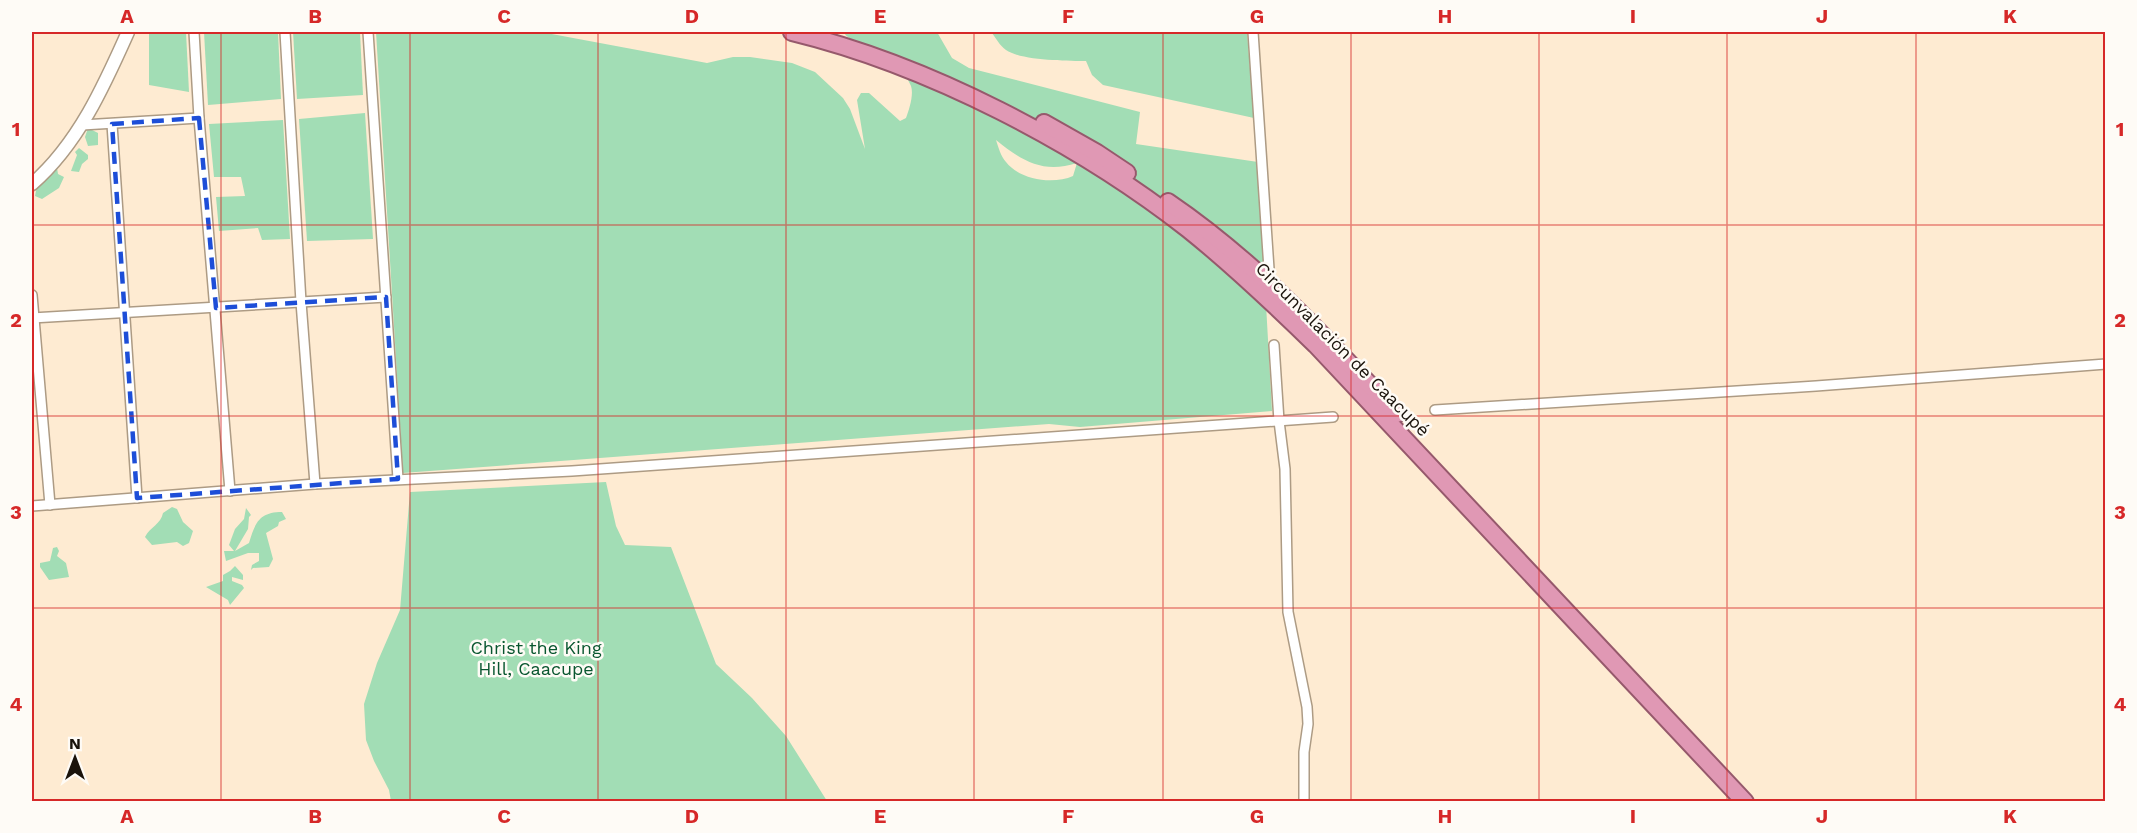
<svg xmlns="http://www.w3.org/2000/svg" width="2137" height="833" viewBox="0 0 2137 833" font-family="'Work Sans',sans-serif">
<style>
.green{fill:#a2ddb5;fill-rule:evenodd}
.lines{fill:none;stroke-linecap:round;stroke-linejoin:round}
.minor-casing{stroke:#ad9b84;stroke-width:12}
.tertiary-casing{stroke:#ad9b84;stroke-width:15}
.trunk-casing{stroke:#96596c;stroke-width:20}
.minor{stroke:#fff;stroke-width:9}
.tertiary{stroke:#fff;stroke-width:12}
.trunk{stroke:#e098b4;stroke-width:16}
.marked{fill:none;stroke:#1d4ed8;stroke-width:4.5;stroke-dasharray:12 8;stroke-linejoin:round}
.grid{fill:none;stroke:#d62828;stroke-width:1.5;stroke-opacity:0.55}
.labels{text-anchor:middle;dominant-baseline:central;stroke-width:5;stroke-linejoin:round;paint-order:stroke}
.street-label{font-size:18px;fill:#1a130b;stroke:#fefbf6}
.park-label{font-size:18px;fill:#08562f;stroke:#fefbf6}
.neatline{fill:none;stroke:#d62828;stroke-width:2}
.grid-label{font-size:20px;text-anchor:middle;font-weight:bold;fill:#d62828}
</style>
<rect width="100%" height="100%" fill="#feebd2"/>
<g class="green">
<polygon points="149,32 186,32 189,92 149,85"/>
<polygon points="204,32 278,32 281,99 208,105"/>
<polygon points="293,32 360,32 363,95 297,99"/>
<path d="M376,32H541L707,63L733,57H750L792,63L815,72L843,98L850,109L865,149L857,100L861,93H869L900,121L906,118C909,110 914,95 911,86C905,72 893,59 880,52C866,45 852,44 843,32H937L952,58L969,68L1140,112L1136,144L1258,162L1272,411L1080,427L1049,424L403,473ZM996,140C1022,161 1043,174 1077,163L1073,176C1053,185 1020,180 1006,162C1001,157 998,146 996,140Z"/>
<path d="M991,32H1247L1254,118L1103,85L1092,75L1086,61C1067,61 1022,61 1006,50C1000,46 996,38 991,32Z"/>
<polygon points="365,113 373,239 307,241 299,119"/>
<polygon points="283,120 290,239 262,240 258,228 219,231 216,197 245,196 241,177 214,177 209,124"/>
<polygon points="88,128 98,133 98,145 88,146 85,137"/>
<polygon points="79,148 88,155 88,159 82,164 79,172 71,171 77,155 75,152"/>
<polygon points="51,168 57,168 58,174 64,177 59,188 42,199 35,196 37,186"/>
<polygon points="606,482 616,526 625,545 671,547 716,664 752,698 786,736 827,801 391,801 389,790 374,761 366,740 364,704 377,663 400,610 410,492"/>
<path d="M172,507L177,509L183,522L193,531L189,543L183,546L177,542L152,545L145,537C150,527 161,524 163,513Z"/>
<path d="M246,508L251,515L249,517L248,529L235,551L249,543C255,523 259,512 282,512L286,519L279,522L278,526L266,533L273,559L269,567L253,568L251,570L252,565L259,561V553H248L226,561L224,551H234L229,545L235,529L244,519Z"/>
<polygon points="57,547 59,551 57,556 66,563 69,577 49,580 40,567 40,563 50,561 53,548"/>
<polygon points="235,566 243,575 243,580 232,577 232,581 242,585 244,588 230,605 228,600 206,587 223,581 223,575 230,571"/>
</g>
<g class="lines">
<g class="minor-casing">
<g id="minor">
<polyline points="194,32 199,118 230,491"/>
<polyline points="285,32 301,302 315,484"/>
<polyline points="368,32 398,479"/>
<polyline points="1253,32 1269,269"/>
<polyline points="112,124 137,498"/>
<polyline points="82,125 199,118"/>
<polyline points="32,295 50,505"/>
<polyline points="32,318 386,297"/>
<polyline points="1274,345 1279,421 1285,469 1288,612 1307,707 1308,724 1304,752 1304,802"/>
<polyline points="1435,410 1816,386 2106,364"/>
<polyline points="32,506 315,484 572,471 1333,417"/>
</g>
</g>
<g class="tertiary-casing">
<path id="tertiary" d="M32,184C78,144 104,86 128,32"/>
</g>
<g class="trunk-casing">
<g id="trunk">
<path d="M792,32C928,65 1078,143 1188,229C1233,265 1275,305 1316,345L1745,802"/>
<polyline points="1044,123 1097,153 1127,173"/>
<path d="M1168,202C1255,261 1326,338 1397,414"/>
</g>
</g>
<use href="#minor" class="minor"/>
<use href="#tertiary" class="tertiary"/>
<use href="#trunk" class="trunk"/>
</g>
<path class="marked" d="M199,118L216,308L386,297L398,479L137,498L112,124Z"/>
<path class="grid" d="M221,32V802M410,32V802M598,32V802M786,32V802M974,32V802M1163,32V802M1351,32V802M1539,32V802M1727,32V802M1916,32V802M32,225H2106M32,416H2106M32,608H2106"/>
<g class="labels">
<g class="street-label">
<text transform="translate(1343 349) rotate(45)">Circunvalación de Caacupé</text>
</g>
<g class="park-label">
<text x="536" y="647">Christ the King<tspan x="536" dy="21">Hill, Caacupe</tspan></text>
</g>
</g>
<rect width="2137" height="833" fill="none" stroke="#fefbf6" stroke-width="66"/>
<g transform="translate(75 758)" stroke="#fefbf6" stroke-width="4.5" paint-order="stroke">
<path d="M0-4.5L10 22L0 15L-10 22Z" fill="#1a130b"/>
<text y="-9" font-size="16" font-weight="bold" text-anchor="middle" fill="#1a130b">N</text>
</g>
<rect x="33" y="33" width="2071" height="767" class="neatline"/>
<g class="grid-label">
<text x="127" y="23">A</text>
<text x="315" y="23">B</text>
<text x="504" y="23">C</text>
<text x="692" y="23">D</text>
<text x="880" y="23">E</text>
<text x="1068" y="23">F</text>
<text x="1257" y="23">G</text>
<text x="1445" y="23">H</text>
<text x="1633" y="23">I</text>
<text x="1822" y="23">J</text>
<text x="2010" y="23">K</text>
<text x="16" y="136">1</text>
<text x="2120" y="136">1</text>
<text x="16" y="327">2</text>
<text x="2120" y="327">2</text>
<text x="16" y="519">3</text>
<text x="2120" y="519">3</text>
<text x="16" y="711">4</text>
<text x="2120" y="711">4</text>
<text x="127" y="823">A</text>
<text x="315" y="823">B</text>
<text x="504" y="823">C</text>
<text x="692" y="823">D</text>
<text x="880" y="823">E</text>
<text x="1068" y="823">F</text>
<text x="1257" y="823">G</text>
<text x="1445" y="823">H</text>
<text x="1633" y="823">I</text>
<text x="1822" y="823">J</text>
<text x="2010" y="823">K</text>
</g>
</svg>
